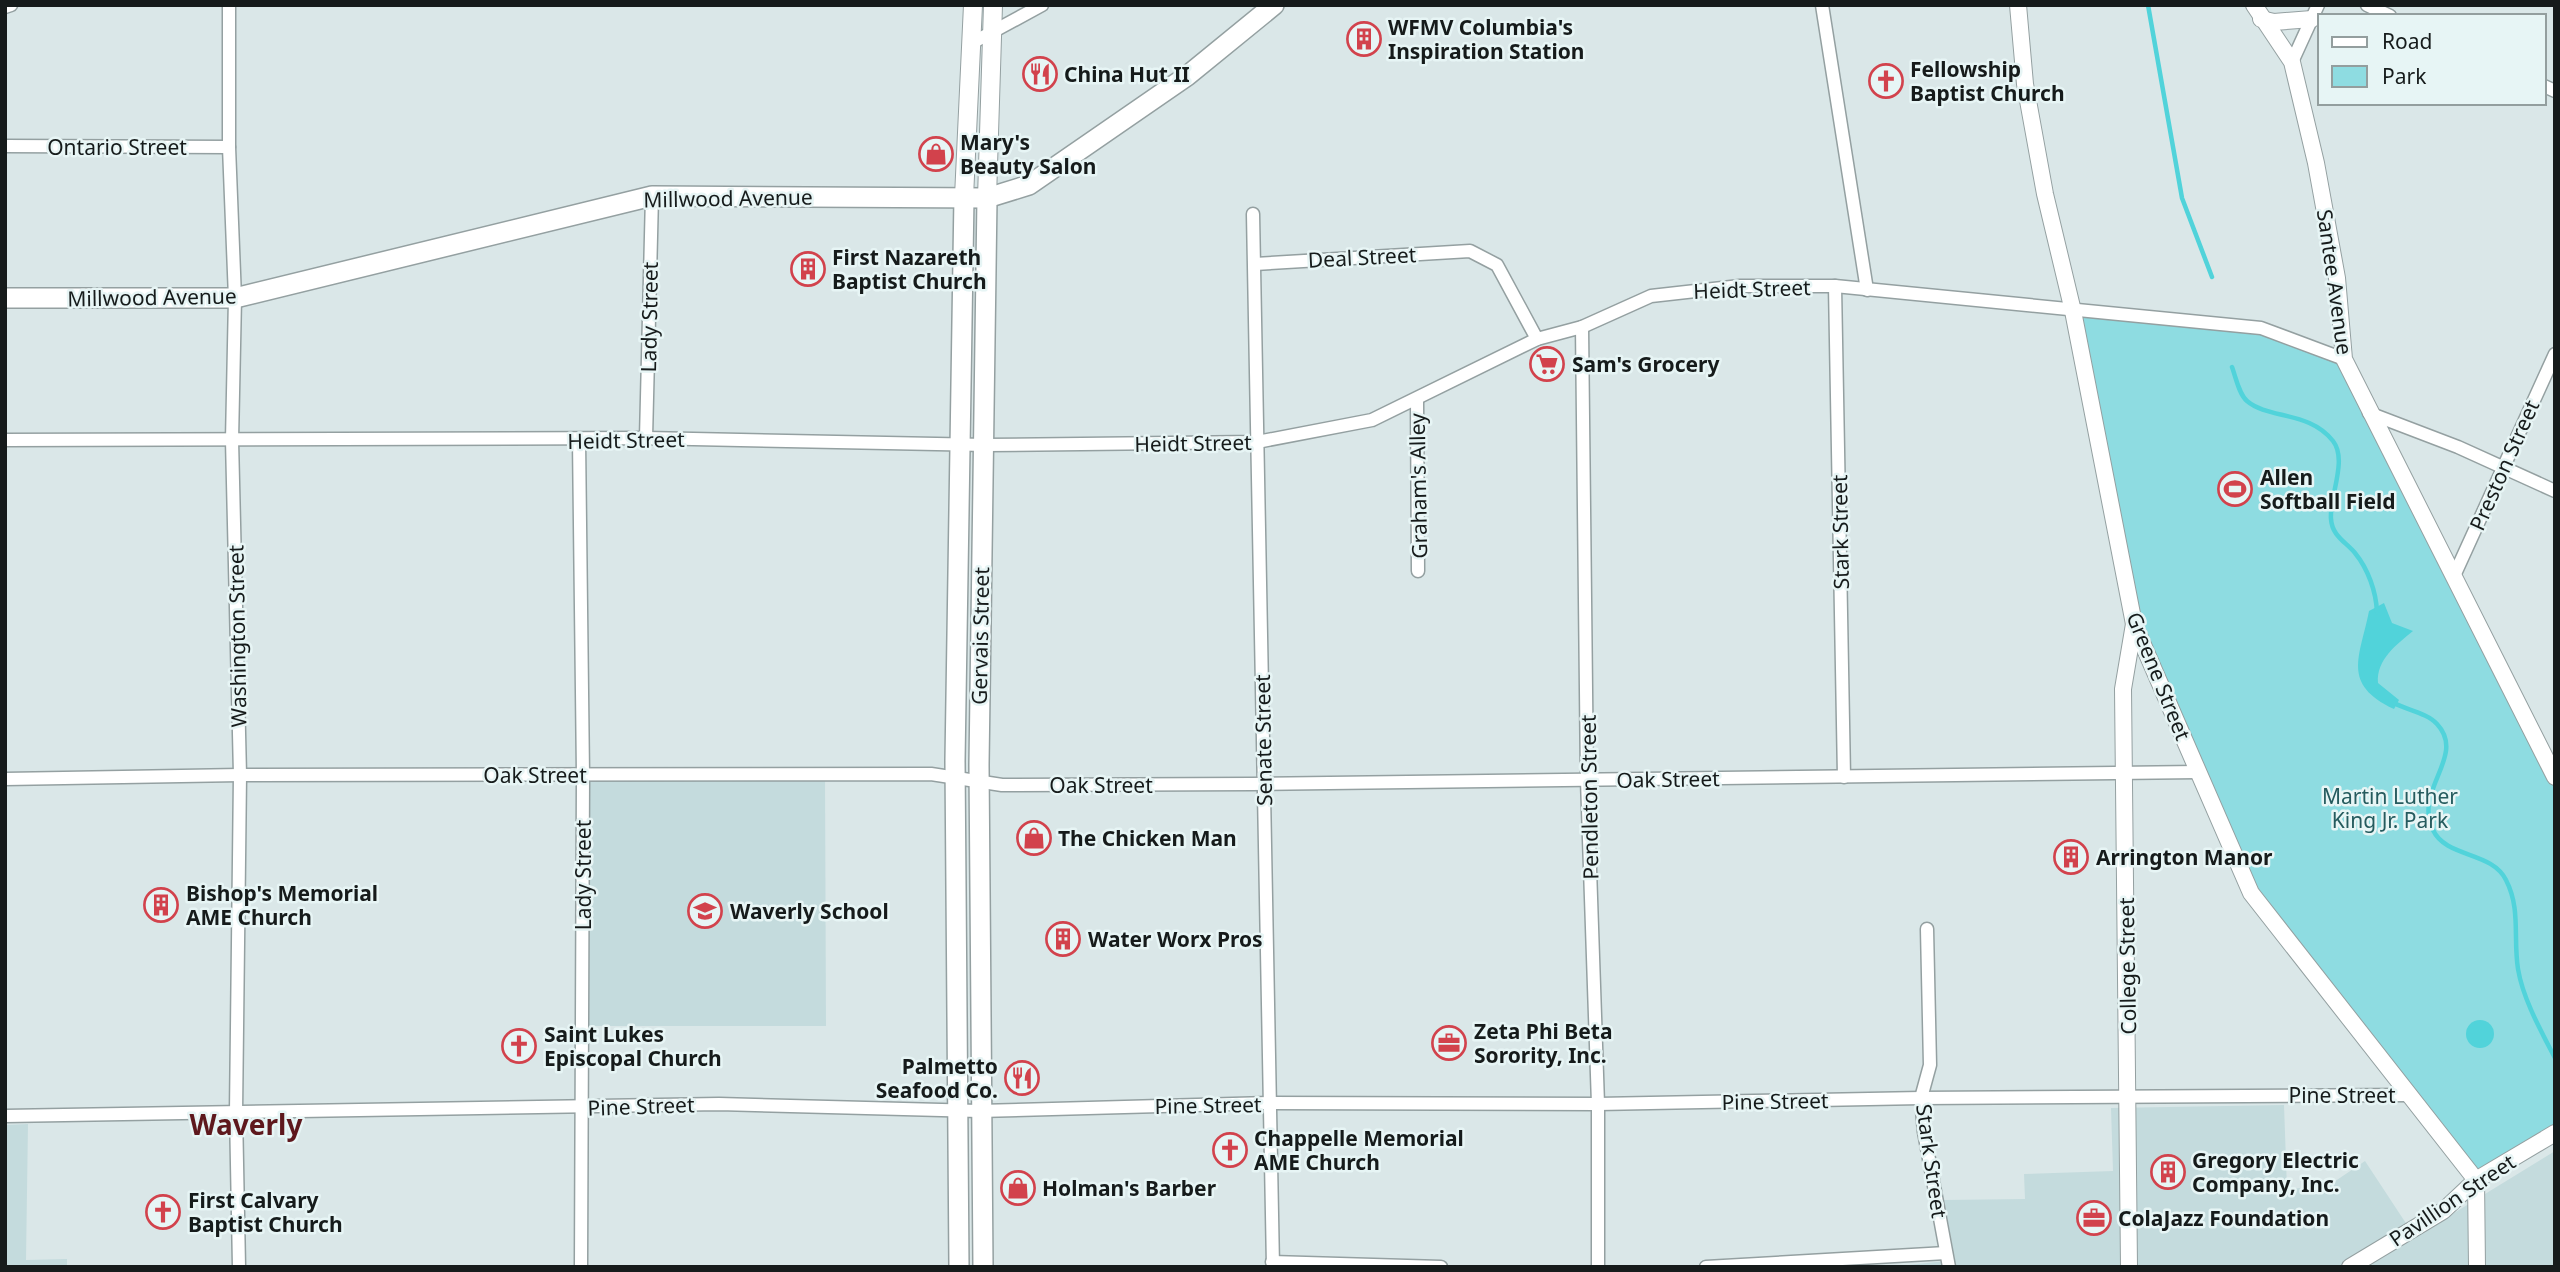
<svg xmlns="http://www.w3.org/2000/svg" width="2560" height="1272" viewBox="0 0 2560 1272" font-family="'Noto Sans',sans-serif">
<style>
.built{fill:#c4dbdd}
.green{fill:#8edce1}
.water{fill:#51d3da}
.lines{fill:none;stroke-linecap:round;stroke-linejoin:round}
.stream{stroke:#51d3da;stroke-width:4.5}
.minor-casing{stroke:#94a0a1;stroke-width:15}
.tertiary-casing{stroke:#94a0a1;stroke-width:18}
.secondary-casing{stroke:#94a0a1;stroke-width:20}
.primary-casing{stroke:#94a0a1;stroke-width:22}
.minor{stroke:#fff;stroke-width:12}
.tertiary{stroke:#fff;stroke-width:16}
.secondary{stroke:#fff;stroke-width:18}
.primary{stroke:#fff;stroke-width:19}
.labels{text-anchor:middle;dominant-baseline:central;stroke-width:5;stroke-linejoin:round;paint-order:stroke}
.poi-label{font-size:21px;font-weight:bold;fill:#161b1b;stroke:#e7f5f5;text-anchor:start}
.street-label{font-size:21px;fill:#161b1b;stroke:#e7f5f5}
.park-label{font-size:21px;fill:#255b5e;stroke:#e7f5f5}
.district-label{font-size:28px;font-weight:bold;fill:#5e181d;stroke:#e7f5f5}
</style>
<rect width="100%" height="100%" fill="#dae7e8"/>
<g class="built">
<polygon points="825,774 826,1026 584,1026 583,776"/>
<polygon points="2284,1105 2287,1189 2328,1186 2365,1161 2415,1237 2555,1151 2555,1267 1890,1267 1955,1260 1944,1200 2025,1199 2024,1174 2113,1171 2111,1108"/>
<polygon points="28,1124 26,1260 67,1259 67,1267 5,1267 5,1125"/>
</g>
<polygon class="green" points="2073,311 2261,328 2344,359 2555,777 2555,1133 2476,1180 2251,893 2134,624"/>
<g class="water">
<path d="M2384,603L2392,623L2413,631C2397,644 2376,660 2378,683L2399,700L2394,709C2341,684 2360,657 2369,611Z"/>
<circle cx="2480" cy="1034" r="14"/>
</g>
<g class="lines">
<g class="stream">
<polyline points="2148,5 2182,198 2212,277"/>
<path d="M2232,367C2236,378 2239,394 2247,401C2268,419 2310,411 2333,441C2348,460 2329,497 2331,519C2332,536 2346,542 2355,553C2368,569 2376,591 2377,612"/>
<path d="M2394,703C2407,710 2427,713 2437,724C2467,756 2413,790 2433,830C2446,858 2492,851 2506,880C2521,909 2513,938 2518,969C2523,999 2541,1031 2555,1058"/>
</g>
<g class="minor-casing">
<g id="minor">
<polyline points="229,5 229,147 235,298 232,440 240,775 236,1112 239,1267"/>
<polyline points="1822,5 1867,290"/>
<polyline points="2367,5 2390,16"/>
<polyline points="5,7 11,5"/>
<polyline points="972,43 1042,5"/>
<polyline points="2292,62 2318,5"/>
<polyline points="2544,86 2555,91"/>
<polyline points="5,146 229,147"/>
<polyline points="1253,214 1273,1267"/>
<polyline points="1255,264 1470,251 1497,265 1537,339"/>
<polyline points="1835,286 1844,777"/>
<polyline points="1582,327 1587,780 1598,1104 1598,1267"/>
<polyline points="1417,400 1418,571"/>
<polyline points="2369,413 2458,447 2555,491"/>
<polyline points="646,438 652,196"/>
<polyline points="5,440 646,438 986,445 1257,442 1372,420 1537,339 1582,327 1651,296 1740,286 1835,286 2261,328 2344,359"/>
<polyline points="579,440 583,776 581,1267"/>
<polyline points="2454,576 2555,354"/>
<polyline points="5,779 240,775 931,774 1002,785 1252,784 2198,772"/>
<polyline points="1927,929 1930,1065 1921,1098 1924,1132 1949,1267"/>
<polyline points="5,1116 719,1104 979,1111 1269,1103 1598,1104 1921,1098 2411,1095"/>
<polyline points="1272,1262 1441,1267"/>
<polyline points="1706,1267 1946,1253"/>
</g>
</g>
<g class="tertiary-casing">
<g id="tertiary">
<polyline points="2018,5 2025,84 2045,194 2073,311 2134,624 2251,893 2476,1180 2477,1267"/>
<polyline points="2254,5 2292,62 2316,163 2337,278 2344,359 2555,777"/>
<polyline points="2261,19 2274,22 2312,19"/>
<polyline points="2129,1267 2123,689 2134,624"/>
<polyline points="2350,1267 2443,1211 2476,1180 2555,1133"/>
</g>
</g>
<g class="secondary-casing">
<g id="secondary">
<polyline points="964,197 973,5"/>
<polyline points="987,198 993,5"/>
</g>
</g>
<g class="primary-casing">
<g id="primary">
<polyline points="5,298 235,298 652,196 987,198 1029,185 1187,76 1274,5"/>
<polyline points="959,1267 955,761 964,197"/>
<polyline points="983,1267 979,765 987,198"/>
</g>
</g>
<use href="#minor" class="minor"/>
<use href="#tertiary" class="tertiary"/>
<use href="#secondary" class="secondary"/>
<use href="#primary" class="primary"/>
</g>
<defs>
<g id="building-ring" transform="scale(1.75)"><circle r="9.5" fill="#e7f5f5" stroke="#d2424c" stroke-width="1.5"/><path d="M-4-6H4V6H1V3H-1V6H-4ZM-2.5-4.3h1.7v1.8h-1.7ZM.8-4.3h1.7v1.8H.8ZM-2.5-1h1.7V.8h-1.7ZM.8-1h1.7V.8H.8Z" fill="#d2424c"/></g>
<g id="restaurant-ring" transform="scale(1.75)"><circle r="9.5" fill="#e7f5f5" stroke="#d2424c" stroke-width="1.5"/><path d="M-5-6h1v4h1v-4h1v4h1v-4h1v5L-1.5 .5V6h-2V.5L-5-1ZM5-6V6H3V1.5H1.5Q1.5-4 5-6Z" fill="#d2424c"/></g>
<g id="church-ring" transform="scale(1.75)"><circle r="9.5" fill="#e7f5f5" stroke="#d2424c" stroke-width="1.5"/><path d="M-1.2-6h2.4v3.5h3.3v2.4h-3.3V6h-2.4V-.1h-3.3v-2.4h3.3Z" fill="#d2424c"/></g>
<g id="shop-ring" transform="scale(1.75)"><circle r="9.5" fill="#e7f5f5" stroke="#d2424c" stroke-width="1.5"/><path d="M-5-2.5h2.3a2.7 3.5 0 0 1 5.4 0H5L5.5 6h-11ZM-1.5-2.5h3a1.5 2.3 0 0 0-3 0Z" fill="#d2424c"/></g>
<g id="supermarket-ring" transform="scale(1.75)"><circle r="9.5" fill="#e7f5f5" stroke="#d2424c" stroke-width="1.5"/><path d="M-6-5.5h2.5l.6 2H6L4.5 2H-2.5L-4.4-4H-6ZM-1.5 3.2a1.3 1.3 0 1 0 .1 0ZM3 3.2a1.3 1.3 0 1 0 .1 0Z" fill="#d2424c"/></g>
<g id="stadium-ring" transform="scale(1.75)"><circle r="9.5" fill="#e7f5f5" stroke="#d2424c" stroke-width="1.5"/><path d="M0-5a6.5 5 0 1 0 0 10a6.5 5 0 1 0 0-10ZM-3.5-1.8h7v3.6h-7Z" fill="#d2424c"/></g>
<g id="school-ring" transform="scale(1.75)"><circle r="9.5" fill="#e7f5f5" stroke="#d2424c" stroke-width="1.5"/><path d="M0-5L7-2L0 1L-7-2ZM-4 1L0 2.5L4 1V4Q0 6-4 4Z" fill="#d2424c"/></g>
<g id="office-ring" transform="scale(1.75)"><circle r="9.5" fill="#e7f5f5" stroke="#d2424c" stroke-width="1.5"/><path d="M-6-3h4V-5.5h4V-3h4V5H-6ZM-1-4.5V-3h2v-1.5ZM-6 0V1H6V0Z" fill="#d2424c"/></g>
</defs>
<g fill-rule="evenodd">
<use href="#building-ring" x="1364" y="39"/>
<use href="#restaurant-ring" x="1040" y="74"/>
<use href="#church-ring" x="1886" y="81"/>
<use href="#shop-ring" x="936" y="154"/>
<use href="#building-ring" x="808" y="269"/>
<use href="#supermarket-ring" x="1547" y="364"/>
<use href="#stadium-ring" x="2235" y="489"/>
<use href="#shop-ring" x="1034" y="838"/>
<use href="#building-ring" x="2071" y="857"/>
<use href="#building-ring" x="161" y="905"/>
<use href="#school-ring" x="705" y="911"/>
<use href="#building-ring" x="1063" y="939"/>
<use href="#office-ring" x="1449" y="1043"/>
<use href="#church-ring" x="519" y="1046"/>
<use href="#restaurant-ring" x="1022" y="1078"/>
<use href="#church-ring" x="1230" y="1150"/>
<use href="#building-ring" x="2168" y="1172"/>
<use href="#shop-ring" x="1018" y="1188"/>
<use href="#church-ring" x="163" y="1212"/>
<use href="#office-ring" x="2094" y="1218"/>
</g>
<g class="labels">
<g class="poi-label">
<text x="1388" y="27">WFMV Columbia's<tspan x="1388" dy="24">Inspiration Station</tspan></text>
<text x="1910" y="69">Fellowship<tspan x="1910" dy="24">Baptist Church</tspan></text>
<text x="1064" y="74">China Hut II</text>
<text x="960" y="142">Mary's<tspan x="960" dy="24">Beauty Salon</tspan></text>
<text x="832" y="257">First Nazareth<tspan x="832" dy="24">Baptist Church</tspan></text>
<text x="1572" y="364">Sam's Grocery</text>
<text x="2260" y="477">Allen<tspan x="2260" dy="24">Softball Field</tspan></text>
<text x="1058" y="838">The Chicken Man</text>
<text x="2096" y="857">Arrington Manor</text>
<text x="186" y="893">Bishop's Memorial<tspan x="186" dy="24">AME Church</tspan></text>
<text x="730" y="911">Waverly School</text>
<text x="1088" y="939">Water Worx Pros</text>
<text x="1474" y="1031">Zeta Phi Beta<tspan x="1474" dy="24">Sorority, Inc.</tspan></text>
<text x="544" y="1034">Saint Lukes<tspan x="544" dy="24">Episcopal Church</tspan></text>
<text x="998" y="1066" text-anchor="end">Palmetto<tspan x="998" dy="24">Seafood Co.</tspan></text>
<text x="1254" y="1138">Chappelle Memorial<tspan x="1254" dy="24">AME Church</tspan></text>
<text x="2192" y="1160">Gregory Electric<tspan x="2192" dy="24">Company, Inc.</tspan></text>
<text x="1042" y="1188">Holman's Barber</text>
<text x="188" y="1200">First Calvary<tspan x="188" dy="24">Baptist Church</tspan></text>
<text x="2118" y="1218">ColaJazz Foundation</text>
</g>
<g class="street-label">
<text x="117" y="147">Ontario Street</text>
<text transform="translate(728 198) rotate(-1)">Millwood Avenue</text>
<text transform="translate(1362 257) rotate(-3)">Deal Street</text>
<text transform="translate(2335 282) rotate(82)">Santee Avenue</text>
<text transform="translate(1752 289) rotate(-2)">Heidt Street</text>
<text transform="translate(152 297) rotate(-1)">Millwood Avenue</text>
<text transform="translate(649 317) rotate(-89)">Lady Street</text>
<text transform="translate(626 440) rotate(-1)">Heidt Street</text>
<text transform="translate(1193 443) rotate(-1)">Heidt Street</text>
<text transform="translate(2504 465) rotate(-66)">Preston Street</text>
<text transform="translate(1418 486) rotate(-91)">Graham's Alley</text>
<text transform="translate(1840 532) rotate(-91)">Stark Street</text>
<text transform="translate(237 636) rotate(-91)">Washington Street</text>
<text transform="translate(980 636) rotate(-89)">Gervais Street</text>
<text transform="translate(2159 676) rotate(68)">Greene Street</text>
<text transform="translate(1263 740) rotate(-91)">Senate Street</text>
<text x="535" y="775">Oak Street</text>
<text transform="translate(1668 779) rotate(-1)">Oak Street</text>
<text x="1101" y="785">Oak Street</text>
<text transform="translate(1589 797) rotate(-91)">Pendleton Street</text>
<text transform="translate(583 875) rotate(-90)">Lady Street</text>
<text transform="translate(2127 966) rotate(-91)">College Street</text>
<text x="2342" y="1095">Pine Street</text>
<text transform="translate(1775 1101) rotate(-1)">Pine Street</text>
<text transform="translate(1208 1105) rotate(-1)">Pine Street</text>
<text transform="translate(641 1106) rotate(-2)">Pine Street</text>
<text transform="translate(1932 1161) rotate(82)">Stark Street</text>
<text transform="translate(2452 1200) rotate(-34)">Pavillion Street</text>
</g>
<g class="park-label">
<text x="2390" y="796">Martin Luther<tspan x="2390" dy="24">King Jr. Park</tspan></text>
</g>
<g class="district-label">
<text x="246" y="1124">Waverly</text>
</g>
</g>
<rect width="2560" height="1272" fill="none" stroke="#161b1b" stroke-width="14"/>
<rect x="2318" y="14" width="228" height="91" fill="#e7f5f5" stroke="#939e9e" stroke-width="2"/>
<rect x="2332" y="37" width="35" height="10" fill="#ffffff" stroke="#939e9e" stroke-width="2"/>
<text x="2382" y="49" font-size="21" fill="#161b1b">Road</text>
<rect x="2332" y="66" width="35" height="21" fill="#8edce1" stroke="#939e9e" stroke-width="2"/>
<text x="2382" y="84" font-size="21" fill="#161b1b">Park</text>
</svg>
